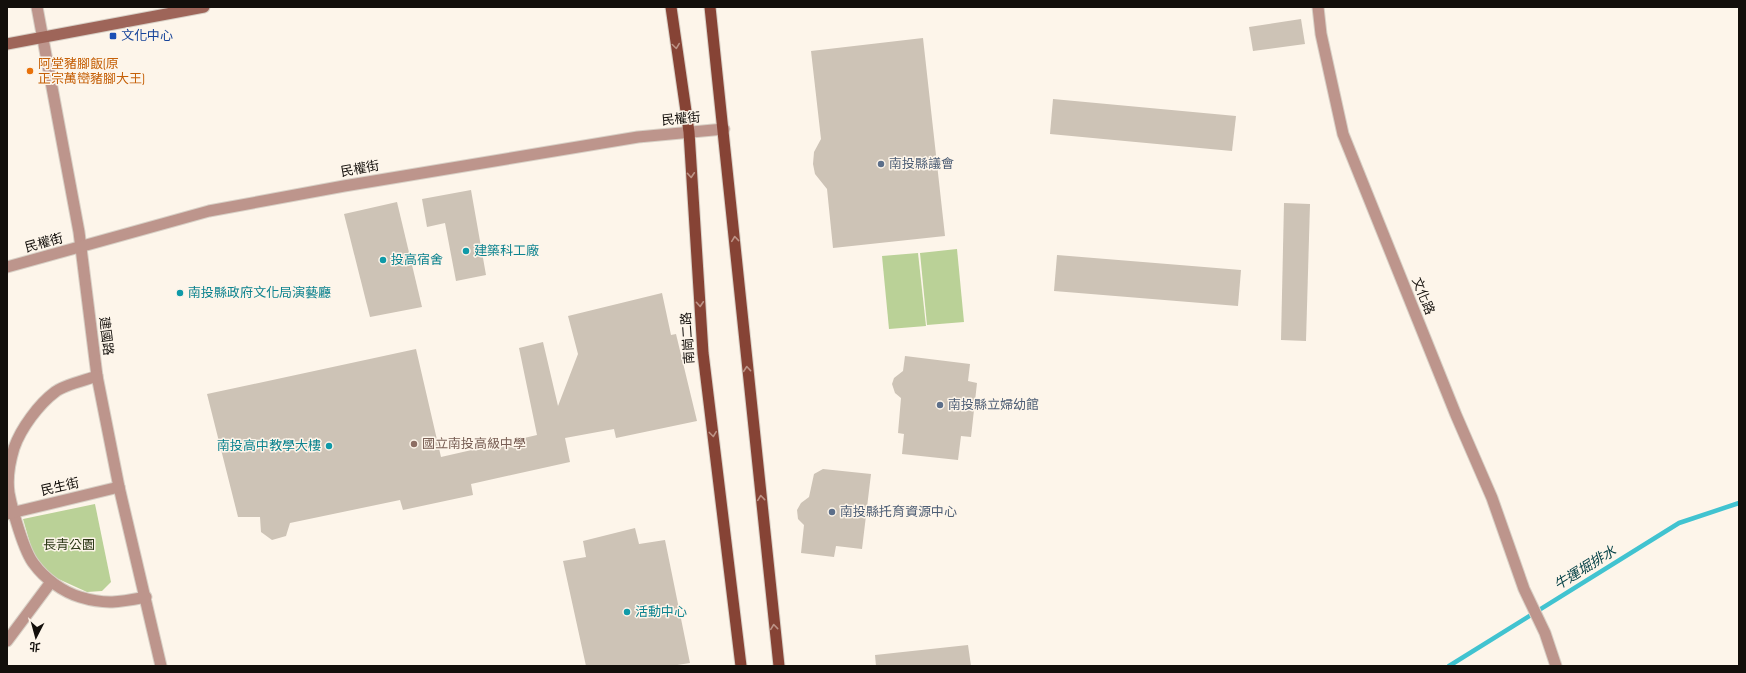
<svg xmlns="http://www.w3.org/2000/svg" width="1746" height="673" viewBox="0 0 1746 673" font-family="'Sofia Sans Condensed','Noto Sans TC',sans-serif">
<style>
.green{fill:#bad197}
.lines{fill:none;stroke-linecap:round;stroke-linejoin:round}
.stream{stroke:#41c3d0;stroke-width:4.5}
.building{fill:#cdc3b6}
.minor-casing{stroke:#d8d0c6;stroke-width:13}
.tertiary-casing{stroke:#d8d0c6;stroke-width:13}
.secondary-casing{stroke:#d8d0c6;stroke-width:13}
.primary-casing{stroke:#d8d0c6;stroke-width:13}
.minor{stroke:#bd958c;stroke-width:11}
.tertiary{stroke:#bd958c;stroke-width:11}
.secondary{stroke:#9e6559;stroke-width:11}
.primary{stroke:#864335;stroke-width:11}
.oneway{stroke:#bc9386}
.transit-dot{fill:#1a4fb4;stroke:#fdf5ea;stroke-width:1.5}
.food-dot{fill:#e8710a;stroke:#fdf5ea;stroke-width:1.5}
.service-dot{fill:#5c6f8a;stroke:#fdf5ea;stroke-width:1.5}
.culture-dot{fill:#0f9aa8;stroke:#fdf5ea;stroke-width:1.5}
.education-dot{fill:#8d6e63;stroke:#fdf5ea;stroke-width:1.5}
.labels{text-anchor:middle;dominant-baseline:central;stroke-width:3;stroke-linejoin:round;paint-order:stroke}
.transit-label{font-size:13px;fill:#164399;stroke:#fdf5ea;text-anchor:start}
.food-label{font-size:13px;fill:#c56008;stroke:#fdf5ea;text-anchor:start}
.street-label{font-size:13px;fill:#130f0b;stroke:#fdf5ea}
.service-label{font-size:13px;fill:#4e5e75;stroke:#fdf5ea;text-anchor:start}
.culture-label{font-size:13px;fill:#0d838f;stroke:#fdf5ea;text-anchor:start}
.education-label{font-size:13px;fill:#785e54;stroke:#fdf5ea;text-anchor:start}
.park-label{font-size:13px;fill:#2c3816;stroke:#fdf5ea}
.water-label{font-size:14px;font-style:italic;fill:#074348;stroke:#fdf5ea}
</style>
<rect width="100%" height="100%" fill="#fdf5ea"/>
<g class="green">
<polygon points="957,249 964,322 927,325 920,253"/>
<polygon points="918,253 926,326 889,329 882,256"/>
<polygon points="95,504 111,582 102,591 87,592 54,577 34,557 23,519"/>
</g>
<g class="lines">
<polyline class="stream" points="1449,666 1679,523 1739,503"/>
</g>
<g class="building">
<polygon points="1301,19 1305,44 1253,51 1249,27"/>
<polygon points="923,38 945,236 833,248 827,189 815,174 813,164 814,152 821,139 811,51"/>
<polygon points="1053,99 1236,116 1232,151 1050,134"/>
<polygon points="471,190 486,275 456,281 445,223 427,227 422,199"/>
<polygon points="397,202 422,307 370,317 344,214"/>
<polygon points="1284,203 1310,204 1306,341 1281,340"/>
<polygon points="1057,255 1241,270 1238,306 1054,291"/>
<polygon points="662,293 671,335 676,334 697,421 616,438 614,429 565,438 570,462 471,484 473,495 403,510 400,500 290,523 286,536 272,540 261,532 260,517 238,517 207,394 416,349 441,457 537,435 519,348 543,342 558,406 578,354 568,316"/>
<polygon points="905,356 970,364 968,381 977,383 971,437 961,436 958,460 902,454 904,434 898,433 901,398 895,393 892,384 894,378 903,371"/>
<polygon points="823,469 871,474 862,549 836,546 834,557 801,553 804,525 798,519 797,510 801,503 809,497 814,474"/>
<polygon points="635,528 639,544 665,540 690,663 671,666 586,666 563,561 586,557 583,541"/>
<polygon points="968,645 971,666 876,666 875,655"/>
</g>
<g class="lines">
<g class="minor-casing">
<g id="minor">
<polyline points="37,7 79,232 97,376 119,487 161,666"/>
<polyline points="7,267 209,211 344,186 638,137 724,129"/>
<path d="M97,376C86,380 63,385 55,392C39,404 21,428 14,448C10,461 7,479 9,493C12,509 24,552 34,564C44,578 63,592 80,597C106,605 120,602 146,597"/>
<polyline points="7,514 119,487"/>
<polyline points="7,641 51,582"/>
</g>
</g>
<g class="tertiary-casing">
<polyline id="tertiary" points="1318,7 1321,34 1343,134 1456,415 1492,498 1524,589 1545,633 1556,666"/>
</g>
<g class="secondary-casing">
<polyline id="secondary" points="7,44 204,7"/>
</g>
<g class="primary-casing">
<g id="primary">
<polyline points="671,7 689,132 703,353 741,666"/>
<polyline points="710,7 779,666"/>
</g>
</g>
<use href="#minor" class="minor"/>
<use href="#tertiary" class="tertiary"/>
<use href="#secondary" class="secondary"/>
<use href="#primary" class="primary"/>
</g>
<defs><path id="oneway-chevron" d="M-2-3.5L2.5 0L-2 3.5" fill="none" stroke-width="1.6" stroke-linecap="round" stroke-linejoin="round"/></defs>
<g class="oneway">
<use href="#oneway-chevron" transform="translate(676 46) rotate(82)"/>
<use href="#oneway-chevron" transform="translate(691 175) rotate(86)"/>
<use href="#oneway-chevron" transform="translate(735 239) rotate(-96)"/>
<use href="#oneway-chevron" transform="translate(700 304) rotate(86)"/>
<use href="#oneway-chevron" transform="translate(747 369) rotate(-95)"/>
<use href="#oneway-chevron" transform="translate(713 434) rotate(83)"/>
<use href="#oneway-chevron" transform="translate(761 498) rotate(-96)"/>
<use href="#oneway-chevron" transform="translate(774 627) rotate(-96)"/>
</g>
<rect class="transit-dot" x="109" y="32" width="8" height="8" rx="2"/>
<circle class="food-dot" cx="30" cy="71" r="4"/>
<g class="service-dot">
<circle cx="881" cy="164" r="4"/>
<circle cx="940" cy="405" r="4"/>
<circle cx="832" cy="512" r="4"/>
</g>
<g class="culture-dot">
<circle cx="466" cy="251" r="4"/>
<circle cx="383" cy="260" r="4"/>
<circle cx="180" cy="293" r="4"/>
<circle cx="329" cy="446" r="4"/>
<circle cx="627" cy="612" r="4"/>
</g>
<circle class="education-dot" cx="414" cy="444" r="4"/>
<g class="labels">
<g class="transit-label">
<text x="121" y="36">文化中心</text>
</g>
<g class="food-label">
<text x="38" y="64">阿堂豬腳飯(原<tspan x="38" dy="15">正宗萬巒豬腳大王)</tspan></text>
</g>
<g class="street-label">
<text transform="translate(681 119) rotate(-5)">民權街</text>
<text transform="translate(360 169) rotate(-10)">民權街</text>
<text transform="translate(44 243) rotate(-15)">民權街</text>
<text transform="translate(1423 296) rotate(68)">文化路</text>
<text transform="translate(106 336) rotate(83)">建國路</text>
<text transform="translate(688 338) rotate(-94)">南崗二路</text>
<text transform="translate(60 487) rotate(-13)">民生街</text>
</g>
<g class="service-label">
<text x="889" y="164">南投縣議會</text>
<text x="948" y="405">南投縣立婦幼館</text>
<text x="840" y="512">南投縣托育資源中心</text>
</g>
<g class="culture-label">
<text x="474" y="251">建築科工廠</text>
<text x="391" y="260">投高宿舍</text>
<text x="188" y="293">南投縣政府文化局演藝廳</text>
<text x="321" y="446" text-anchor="end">南投高中教學大樓</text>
<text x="635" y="612">活動中心</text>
</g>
<g class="education-label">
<text x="422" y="444">國立南投高級中學</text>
</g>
<g class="park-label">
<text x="69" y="545">長青公園</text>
</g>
<g class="water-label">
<text transform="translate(1585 568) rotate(-32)">牛運堀排水</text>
</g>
</g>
<rect width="1746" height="673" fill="none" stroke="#130f0b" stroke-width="16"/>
<g transform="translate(36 637) rotate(186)" stroke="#fdf5ea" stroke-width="3" paint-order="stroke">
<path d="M0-3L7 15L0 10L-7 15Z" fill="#130f0b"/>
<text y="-6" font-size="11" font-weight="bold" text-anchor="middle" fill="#130f0b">北</text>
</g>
</svg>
